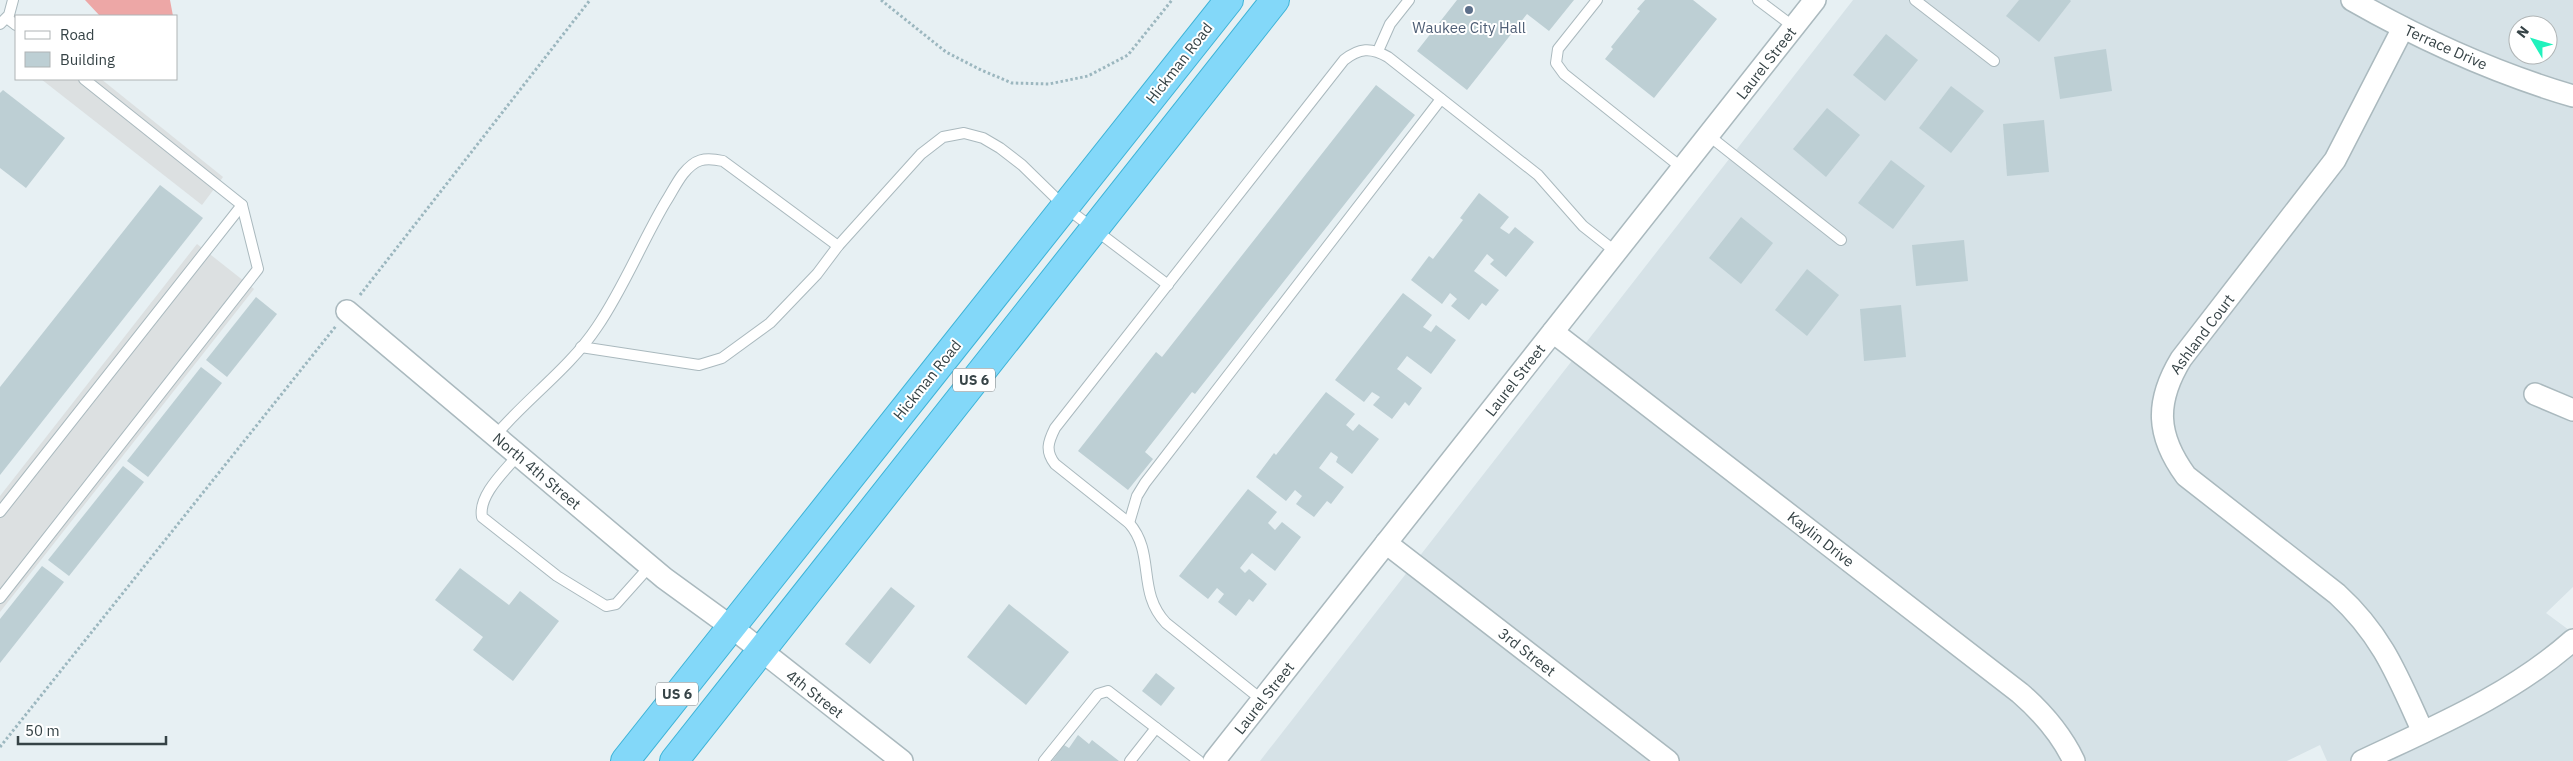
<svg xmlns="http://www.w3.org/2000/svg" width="2573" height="761" viewBox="0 0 2573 761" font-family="'IBM Plex Sans',sans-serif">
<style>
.residential{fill:#d6e2e7;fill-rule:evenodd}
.parking{fill:#dce0e1}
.water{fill:#eda7a6}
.building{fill:#bdcfd4}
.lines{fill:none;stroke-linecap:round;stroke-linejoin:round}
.service-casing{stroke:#aab9be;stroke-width:12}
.minor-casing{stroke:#aab9be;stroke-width:24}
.trunk-casing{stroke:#3db3d7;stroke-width:30}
.path{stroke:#9cb7bf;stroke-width:3;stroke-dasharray:2.5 2.5;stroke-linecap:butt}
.service{stroke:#fff;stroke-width:10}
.minor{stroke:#fff;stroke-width:21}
.trunk{stroke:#83d8f9;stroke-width:28}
.service-dot{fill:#5c6f8a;stroke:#fff;stroke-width:2}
.labels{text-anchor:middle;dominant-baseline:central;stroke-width:4;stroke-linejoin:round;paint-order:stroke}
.shield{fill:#fff;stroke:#727b7e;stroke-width:1}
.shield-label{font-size:14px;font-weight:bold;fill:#364346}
.service-label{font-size:15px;fill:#4e5e75;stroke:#fff}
.street-label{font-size:15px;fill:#364346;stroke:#fff}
</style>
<rect width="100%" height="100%" fill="#e7f0f3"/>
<path class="residential" d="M1853,0H2573V587L2546,613L2573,633V761H2327L2320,745L2287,761H1260ZM2518,25H2548V55H2518Z"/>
<g class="parking">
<polygon points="41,79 101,79 223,177 202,205"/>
<polygon points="197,244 254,289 0,612 0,496"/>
</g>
<polygon class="water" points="85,0 170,0 173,16 100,16"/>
<g class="building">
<polygon points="1457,0 1574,0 1549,31 1527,14 1467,90 1417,51"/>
<polygon points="1645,0 1693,0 1717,19 1654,98 1605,59 1613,49 1611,47 1640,11 1637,9"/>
<polygon points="2019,0 2070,0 2071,1 2039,42 2006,16"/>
<polygon points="1886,34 1918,60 1885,101 1853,75"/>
<polygon points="2106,49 2112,91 2060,99 2054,57"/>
<polygon points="1376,85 1415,115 1195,394 1192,392 1145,452 1153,459 1128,490 1078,451 1156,352 1162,357"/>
<polygon points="1951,86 1984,111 1951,153 1919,128"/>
<polygon points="3,90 65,138 26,188 0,168 0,93"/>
<polygon points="1827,108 1860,135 1826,177 1793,149"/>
<polygon points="2044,120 2049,172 2007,176 2003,124"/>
<polygon points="1891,160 1925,186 1893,229 1858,203"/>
<polygon points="160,185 203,218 0,475 0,387"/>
<polygon points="1479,193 1509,217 1500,228 1509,234 1515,227 1534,242 1506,277 1490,264 1494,260 1487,254 1474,271 1499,290 1486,306 1482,303 1469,320 1451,306 1457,299 1450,293 1442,304 1411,280 1429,256 1433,259 1463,220 1460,218"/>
<polygon points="1741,217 1773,243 1741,284 1709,258"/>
<polygon points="1964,240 1968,281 1916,286 1912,245"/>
<polygon points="1807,269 1839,295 1807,336 1775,310"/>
<polygon points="1403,293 1432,315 1423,327 1431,332 1436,325 1456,340 1431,374 1407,356 1397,369 1422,388 1409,406 1405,402 1392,419 1373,405 1380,397 1372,392 1364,402 1335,380"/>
<polygon points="256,297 277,314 227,377 206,360"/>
<polygon points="1901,305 1906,357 1864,361 1860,309"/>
<polygon points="201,367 222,383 148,477 127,461"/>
<polygon points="1326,392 1355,414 1346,425 1353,431 1359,424 1379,439 1352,474 1336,462 1338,457 1331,452 1319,468 1344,487 1331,504 1327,501 1314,517 1296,504 1302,496 1295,490 1286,501 1256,477 1274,453 1276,455"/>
<polygon points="123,466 144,482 69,576 48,560"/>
<polygon points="1248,489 1277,512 1268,523 1275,530 1282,522 1301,537 1275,571 1252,553 1240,568 1245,573 1249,569 1267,584 1253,602 1249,599 1236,616 1218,602 1224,594 1217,588 1208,599 1179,576"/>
<polygon points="42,566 64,582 0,663 0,619"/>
<polygon points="460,568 509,605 520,591 559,621 513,681 473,650 483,637 435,600"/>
<polygon points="891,587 915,606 870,664 845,644"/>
<polygon points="1009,604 1069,652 1026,705 967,657"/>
<polygon points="1156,673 1175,688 1161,706 1142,691"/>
<polygon points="1078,735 1089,744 1092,740 1119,761 1052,761 1064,745 1069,748"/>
</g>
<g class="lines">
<g class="service-casing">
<g id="service">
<polyline points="1597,0 1558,49 1556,63 1564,74 1682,168"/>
<polyline points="1758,0 1794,27"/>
<polyline points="1915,0 1994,61"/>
<polyline points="7,18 16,25"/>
<polyline points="0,24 9,15 13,0"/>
<polyline points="1378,51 1390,24 1409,0"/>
<polyline points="1708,135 1841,240"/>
<polyline points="581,347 699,365 722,358 770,323 817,274 838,246 921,154 943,137 964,133 983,138 1000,148 1022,165 1065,207 1168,285"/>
<path d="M495,436C527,398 569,369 597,327C623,289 641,244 665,203C671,194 676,183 683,174C695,159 704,157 723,161L838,246"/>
<path d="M518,455C505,471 478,495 482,517L557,576L606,606L616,604L650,566"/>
<polyline points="0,512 242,205 84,79"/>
<polyline points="1129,523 1137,496 1145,483 1441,99"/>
<polyline points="0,598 258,269 242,205"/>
<path d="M1262,700L1166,623C1136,591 1156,554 1129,523L1055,464C1045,451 1048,442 1055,428L1344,60C1359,48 1371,47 1388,57L1538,175L1583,226L1616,252"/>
<polyline points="1044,761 1098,694 1108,691 1199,761"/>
<polyline points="1130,761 1156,728"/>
</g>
</g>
<g class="minor-casing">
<g id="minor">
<path d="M2352,0C2422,40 2495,73 2573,96"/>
<path d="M2403,28L2335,160L2181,359C2155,402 2156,435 2186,476L2337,594C2383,636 2398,677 2423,732"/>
<polyline points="347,311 664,578 730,626 902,761"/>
<path d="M1553,332L2020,693C2043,713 2061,734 2074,761"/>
<polyline points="2535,394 2573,410"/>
<polyline points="1386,543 1668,761"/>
<polyline points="1214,761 1815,0"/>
<path d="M2362,761C2436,726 2511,695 2573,640"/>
</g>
</g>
<g class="trunk-casing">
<g id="trunk">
<polyline points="625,761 1229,0"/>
<polyline points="674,761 1275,0"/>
</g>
</g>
<g class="path">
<polyline points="881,0 946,52 981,70 1012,83 1049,84 1088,76 1128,55 1172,0"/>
<polyline points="360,295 590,0"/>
<polyline points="0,747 336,326"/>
</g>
<use href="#service" class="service"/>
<use href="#minor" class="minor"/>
<use href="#trunk" class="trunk"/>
</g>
<circle class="service-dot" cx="1469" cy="10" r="5"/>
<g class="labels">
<g class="shield">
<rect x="953" y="368.5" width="42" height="23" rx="4"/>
<rect x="656" y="682.5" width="42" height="23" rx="4"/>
</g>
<g class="shield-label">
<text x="974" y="380">US 6</text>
<text x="677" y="694">US 6</text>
</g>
<g class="service-label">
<text x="1469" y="27">Waukee City Hall</text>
</g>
<g class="street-label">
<text transform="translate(2446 47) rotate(24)">Terrace Drive</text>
<text transform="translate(1179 63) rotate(-52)">Hickman Road</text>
<text transform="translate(1766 63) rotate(-52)">Laurel Street</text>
<text transform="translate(2202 334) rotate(-53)">Ashland Court</text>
<text transform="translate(927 380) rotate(-51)">Hickman Road</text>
<text transform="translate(1515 380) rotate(-52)">Laurel Street</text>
<text transform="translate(537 471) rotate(40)">North 4th Street</text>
<text transform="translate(1821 539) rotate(38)">Kaylin Drive</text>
<text transform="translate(1527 652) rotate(38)">3rd Street</text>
<text transform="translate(815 694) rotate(38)">4th Street</text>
<text transform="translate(1264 698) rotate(-52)">Laurel Street</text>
</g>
</g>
<rect x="15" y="15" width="162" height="65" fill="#ffffff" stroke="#afb4b5"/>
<rect x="25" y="31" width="25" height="8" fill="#ffffff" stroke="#afb4b5"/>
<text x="60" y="40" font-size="15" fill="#364346">Road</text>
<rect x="25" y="52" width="25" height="15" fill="#bdcfd4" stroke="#afb4b5"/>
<text x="60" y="65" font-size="15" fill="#364346">Building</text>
<g transform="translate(2533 40) rotate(308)"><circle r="24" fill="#ffffff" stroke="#afb4b5"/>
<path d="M0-4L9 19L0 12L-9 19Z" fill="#20f2bd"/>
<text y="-8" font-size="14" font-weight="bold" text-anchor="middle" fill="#364346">N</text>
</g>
<path d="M18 736v8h148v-8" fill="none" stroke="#364346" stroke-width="2.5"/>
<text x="25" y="736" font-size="15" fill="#364346" stroke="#ffffff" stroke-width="4" paint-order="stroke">50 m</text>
</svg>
